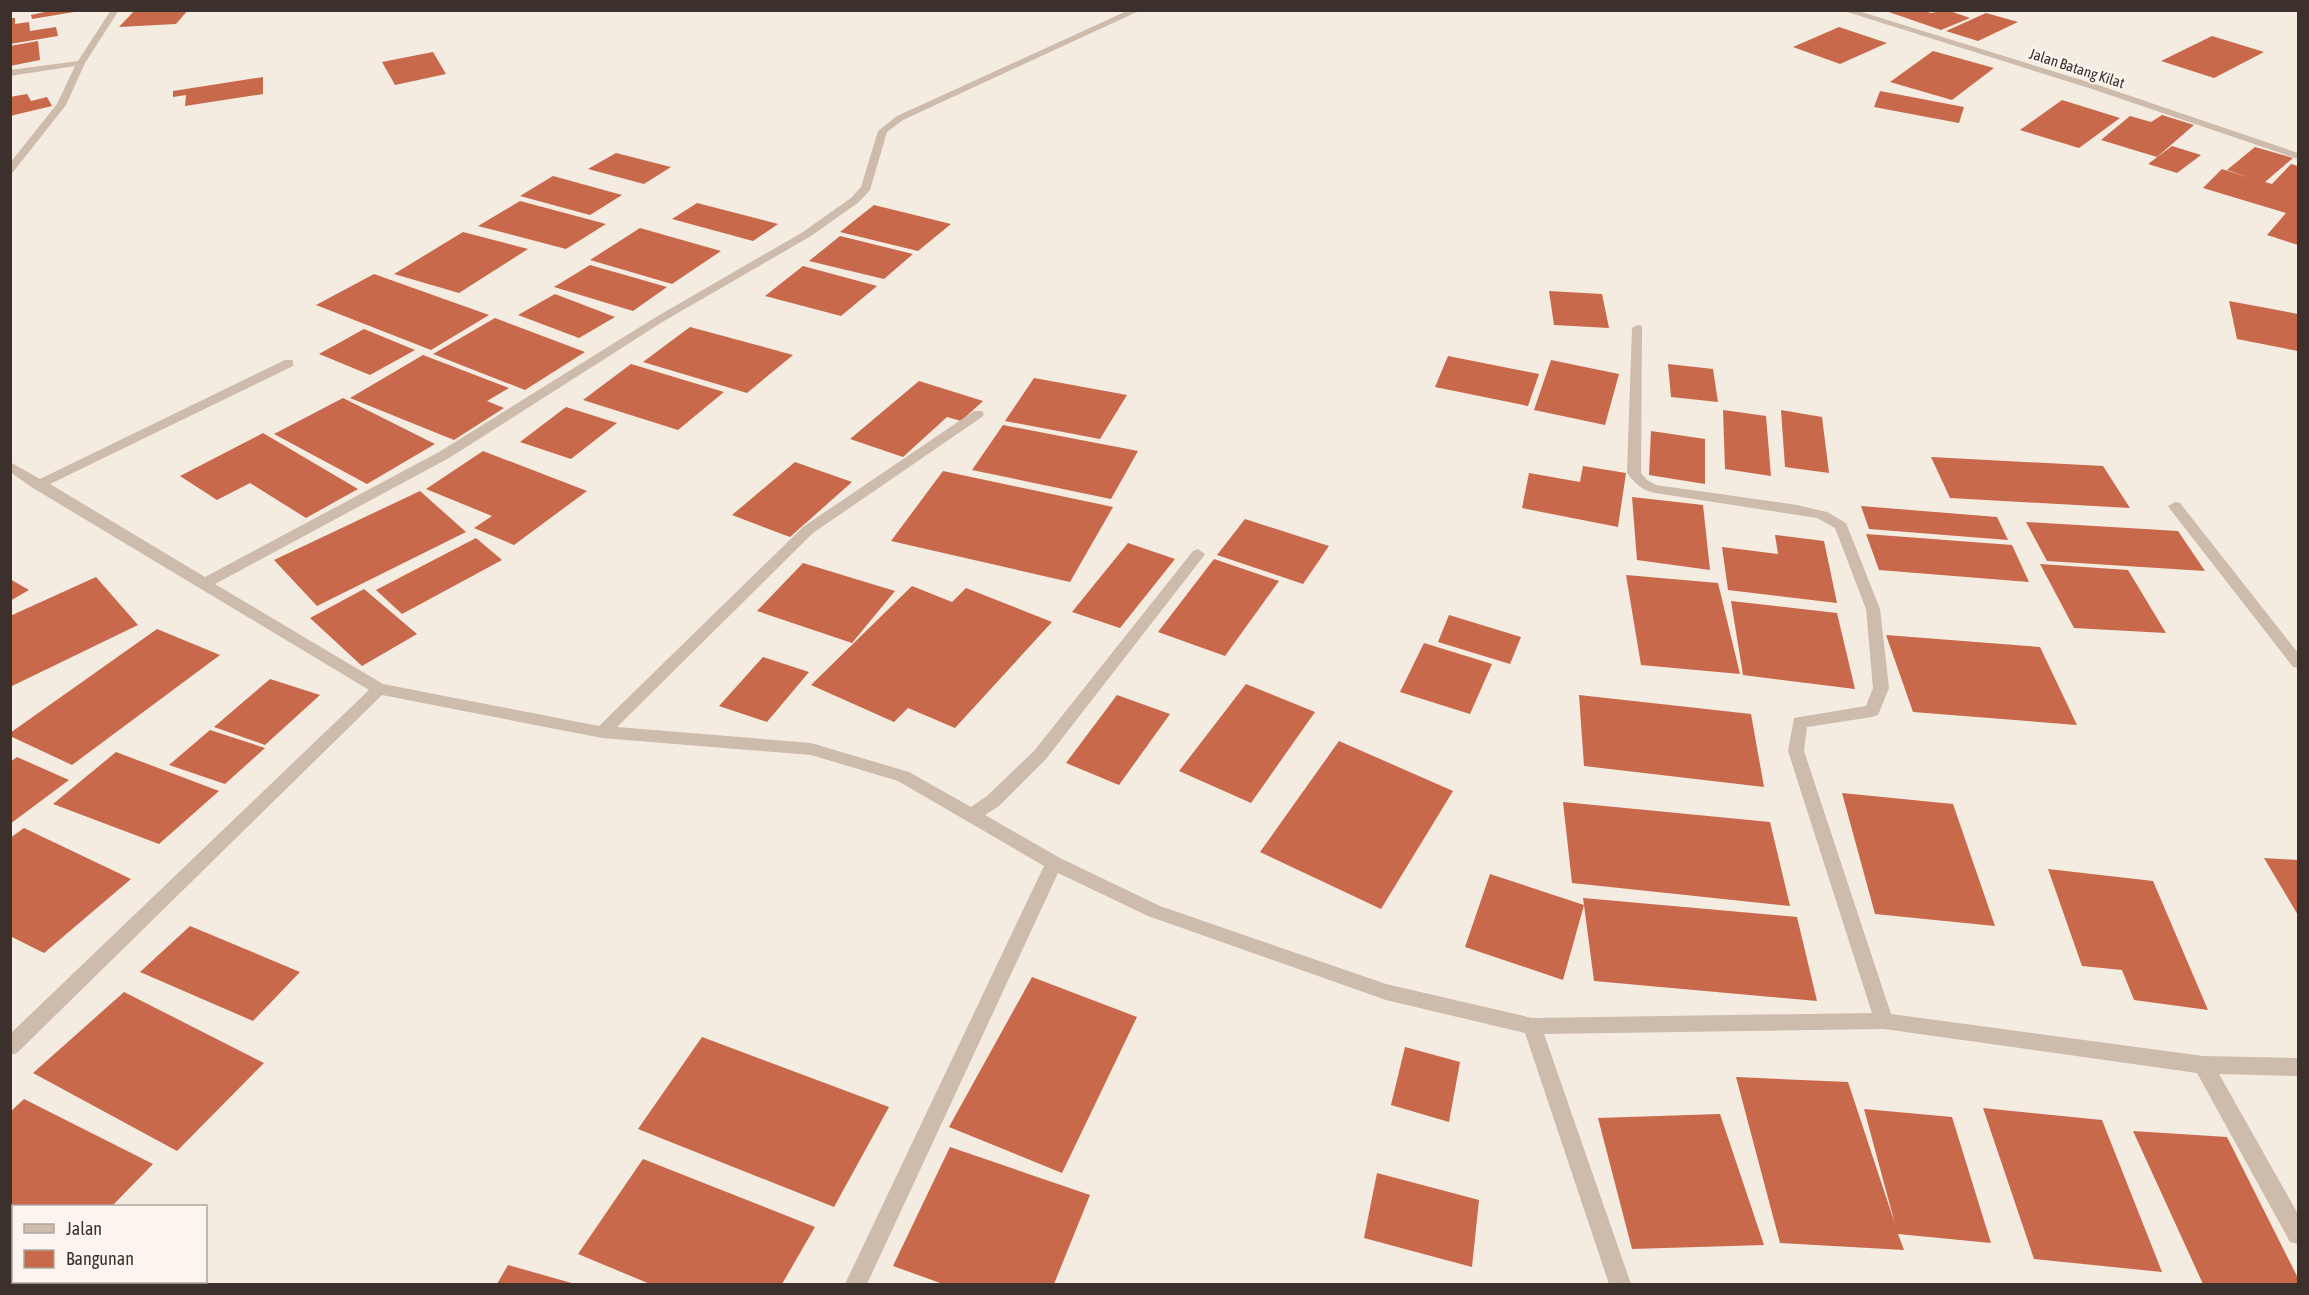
<svg xmlns="http://www.w3.org/2000/svg" width="2309" height="1295" viewBox="0 0 2309 1295" font-family="'Asap Condensed',sans-serif">
<style>
.building{fill:#c8694b}
.lines{fill:none;stroke-linecap:round;stroke-linejoin:round}
.minor{fill:#cdbbac;fill-rule:evenodd}
.labels{text-anchor:middle;dominant-baseline:central;stroke-width:4.5;stroke-linejoin:round;paint-order:stroke}
.far-street-label{font-size:15px;fill:#3b302b;stroke:#fbf5ee}
</style>
<rect width="100%" height="100%" fill="#f4ebe1"/>
<g class="building">
<polygon points="54,10 74,12 32,19 31,15"/>
<polygon points="135,10 188,10 176,24 119,27"/>
<polygon points="1883,10 1922,10 1931,13 1947,10 1970,18 1941,30"/>
<polygon points="1986,13 2018,22 1978,41 1946,31"/>
<polygon points="10,18 15,18 15,24 29,22 30,31 56,27 58,36 10,44"/>
<polygon points="1839,27 1887,43 1840,64 1793,47"/>
<polygon points="2212,36 2264,52 2214,78 2161,61"/>
<polygon points="38,41 40,60 10,66 10,46"/>
<polygon points="1933,51 1994,68 1952,100 1890,82"/>
<polygon points="433,52 446,74 395,85 382,62"/>
<polygon points="263,77 263,94 185,106 186,95 173,97 173,91"/>
<polygon points="1880,91 1964,107 1959,123 1874,107"/>
<polygon points="27,94 31,101 47,97 52,106 10,116 10,97"/>
<polygon points="2062,100 2120,118 2079,148 2020,130"/>
<polygon points="2162,115 2194,125 2157,157 2101,140 2130,116 2151,122"/>
<polygon points="2172,146 2201,155 2177,173 2148,164"/>
<polygon points="2255,147 2293,158 2265,182 2272,184 2291,164 2298,166 2298,245 2267,235 2286,213 2203,188 2222,169 2250,178 2227,170"/>
<polygon points="616,153 671,167 644,184 588,169"/>
<polygon points="553,176 622,195 590,215 520,196"/>
<polygon points="520,201 606,224 566,249 478,226"/>
<polygon points="697,203 778,224 753,241 672,219"/>
<polygon points="874,205 951,224 918,251 840,232"/>
<polygon points="640,228 721,251 672,284 590,260"/>
<polygon points="463,232 528,249 459,293 394,274"/>
<polygon points="840,236 913,254 884,279 809,261"/>
<polygon points="590,265 667,287 633,311 554,287"/>
<polygon points="803,266 877,286 841,316 765,296"/>
<polygon points="374,274 489,315 431,350 316,305"/>
<polygon points="1549,291 1602,294 1609,328 1554,325"/>
<polygon points="555,294 615,317 579,338 518,315"/>
<polygon points="2229,301 2298,314 2298,351 2237,339"/>
<polygon points="495,318 585,352 525,390 433,354"/>
<polygon points="690,327 793,355 747,393 643,362"/>
<polygon points="364,329 415,350 370,375 319,354"/>
<polygon points="423,355 509,388 487,401 504,408 454,440 350,398"/>
<polygon points="1448,356 1539,374 1528,406 1435,387"/>
<polygon points="1551,360 1619,374 1605,425 1534,410"/>
<polygon points="631,364 724,392 678,430 583,400"/>
<polygon points="1668,364 1713,369 1718,402 1671,397"/>
<polygon points="1034,378 1127,395 1100,439 1005,421"/>
<polygon points="919,381 983,401 961,421 947,417 903,457 850,439"/>
<polygon points="343,398 435,444 367,484 274,434"/>
<polygon points="566,407 617,423 571,459 520,442"/>
<polygon points="1723,410 1766,416 1771,476 1725,469"/>
<polygon points="1781,410 1822,417 1829,473 1785,467"/>
<polygon points="1003,425 1138,451 1111,499 972,470"/>
<polygon points="1651,431 1705,439 1705,484 1649,475"/>
<polygon points="263,433 358,489 306,518 250,483 217,500 180,476"/>
<polygon points="483,451 587,491 514,545 474,528 492,516 426,489"/>
<polygon points="1931,457 2103,466 2130,508 1950,498"/>
<polygon points="795,462 852,482 790,537 732,515"/>
<polygon points="1583,466 1626,473 1618,527 1522,508 1529,473 1580,482"/>
<polygon points="943,471 1113,507 1070,582 891,541"/>
<polygon points="420,491 466,532 317,606 274,560"/>
<polygon points="1632,497 1703,505 1710,570 1637,560"/>
<polygon points="1861,506 1997,517 2008,540 1869,529"/>
<polygon points="1245,519 1329,546 1303,584 1217,555"/>
<polygon points="2026,522 2178,531 2205,571 2047,561"/>
<polygon points="1866,534 2012,545 2029,582 1879,570"/>
<polygon points="1775,535 1824,541 1837,603 1728,590 1722,547 1778,554"/>
<polygon points="476,538 502,560 402,614 376,590"/>
<polygon points="1128,543 1175,559 1120,628 1072,612"/>
<polygon points="1214,559 1279,581 1225,656 1158,632"/>
<polygon points="803,563 895,591 852,643 757,611"/>
<polygon points="2040,564 2128,570 2166,633 2074,628"/>
<polygon points="1626,575 1718,583 1740,674 1641,665"/>
<polygon points="96,577 138,625 10,687 10,616"/>
<polygon points="10,579 29,590 10,601"/>
<polygon points="912,586 952,602 966,588 1052,622 955,728 908,708 894,722 811,685"/>
<polygon points="364,589 417,634 362,666 310,618"/>
<polygon points="1731,601 1837,613 1855,689 1743,675"/>
<polygon points="1449,615 1521,637 1510,664 1438,642"/>
<polygon points="157,629 220,655 72,765 10,736 10,733"/>
<polygon points="1886,635 2040,647 2077,725 1913,712"/>
<polygon points="1424,643 1492,664 1470,714 1400,692"/>
<polygon points="763,657 809,672 767,722 719,706"/>
<polygon points="270,679 320,695 265,745 214,727"/>
<polygon points="1246,684 1315,712 1251,803 1179,771"/>
<polygon points="1117,695 1170,714 1119,785 1066,763"/>
<polygon points="1579,695 1751,714 1764,787 1584,766"/>
<polygon points="210,730 265,748 225,784 169,765"/>
<polygon points="1339,741 1453,791 1381,909 1260,852"/>
<polygon points="116,752 219,791 159,844 53,804"/>
<polygon points="17,757 69,780 10,824 10,762"/>
<polygon points="1842,793 1953,804 1995,926 1875,914"/>
<polygon points="1563,802 1770,822 1790,906 1572,883"/>
<polygon points="24,828 131,879 44,953 10,936 10,838"/>
<polygon points="2264,858 2298,860 2298,915"/>
<polygon points="2048,869 2153,881 2208,1010 2134,1000 2122,970 2082,966"/>
<polygon points="1490,874 1584,905 1583,898 1797,917 1817,1001 1594,981 1584,905 1563,980 1465,947"/>
<polygon points="190,926 300,972 253,1021 140,972"/>
<polygon points="1032,977 1137,1017 1062,1173 949,1127"/>
<polygon points="124,992 264,1063 177,1151 33,1073"/>
<polygon points="702,1037 889,1107 834,1207 638,1129"/>
<polygon points="1405,1047 1460,1062 1449,1122 1391,1105"/>
<polygon points="1736,1077 1848,1082 1895,1224 1864,1109 1952,1117 1991,1243 1898,1234 1904,1250 1780,1243"/>
<polygon points="24,1099 153,1164 112,1206 14,1206 14,1271 10,1269 10,1112"/>
<polygon points="1983,1108 2102,1120 2162,1272 2034,1259"/>
<polygon points="1720,1114 1764,1245 1632,1249 1598,1118"/>
<polygon points="2133,1131 2227,1137 2298,1278 2298,1284 2203,1284"/>
<polygon points="950,1147 1090,1195 1054,1284 943,1284 893,1266"/>
<polygon points="643,1159 815,1227 782,1284 650,1284 578,1254"/>
<polygon points="1377,1173 1479,1200 1472,1267 1364,1238"/>
<polygon points="508,1265 575,1284 497,1284"/>
</g>
<g class="lines">
<g class="minor">
<polygon points="111,10 119,10 85,63 66,105 13,172 10,173 10,163 57,104 75,66 10,76 10,70 78,61"/>
<path d="M1129,10H1141L903,120L887,132L870,190L859,202L811,236L664,321L449,458L215,584L383,684L599,726L803,527L974,411H982L984,414L982,417L813,533L617,727L811,743L909,772L971,807L987,796L1034,751L1193,551L1198,549L1205,554L1203,557L1046,759L999,806L985,815L1060,858L1160,906L1386,984L1532,1018L1872,1013L1788,751L1794,718L1866,706L1873,688L1866,609L1835,528L1817,518L1655,493C1642,490 1635,484 1627,473L1632,328L1638,325L1642,326L1641,473L1647,480L1656,485L1797,505L1827,512L1846,523L1880,609L1889,688L1878,715L1872,717L1807,727L1804,751L1891,1014L2203,1056L2298,1058V1076L2219,1074L2298,1214V1244L2290,1242L2197,1073L1884,1029L1544,1034L1631,1284H1609L1525,1033L1386,1000L1148,916L1058,873L867,1284H845L1044,866L898,781L811,755L602,738L382,695L17,1053L10,1055V1034L369,690L33,488L10,472V462L40,479L285,360H293V366L50,484L205,577L439,452L656,317L803,232L851,198L861,187L878,131L897,116Z"/>
<polygon points="1841,10 1855,10 2101,86 2298,153 2298,159 2095,90"/>
<polygon points="2175,502 2180,503 2298,653 2298,668 2293,667 2170,509 2168,506"/>
</g>
</g>
<g class="labels">
<g class="far-street-label">
<text transform="translate(2077 68) rotate(18)">Jalan Batang Kilat</text>
</g>
</g>
<rect width="2309" height="1295" fill="none" stroke="#3b302b" stroke-width="24"/>
<rect x="12" y="1205" width="195" height="78" fill="#fbf5ee" stroke="#aea6a0" stroke-width="1.5"/>
<rect x="24" y="1224" width="30" height="9" fill="#cdbbac" stroke="#aea6a0" stroke-width="1.5"/>
<text x="66" y="1235" font-size="18" fill="#3b302b">Jalan</text>
<rect x="24" y="1250" width="30" height="18" fill="#c8694b" stroke="#aea6a0" stroke-width="1.5"/>
<text x="66" y="1265" font-size="18" fill="#3b302b">Bangunan</text>
</svg>
